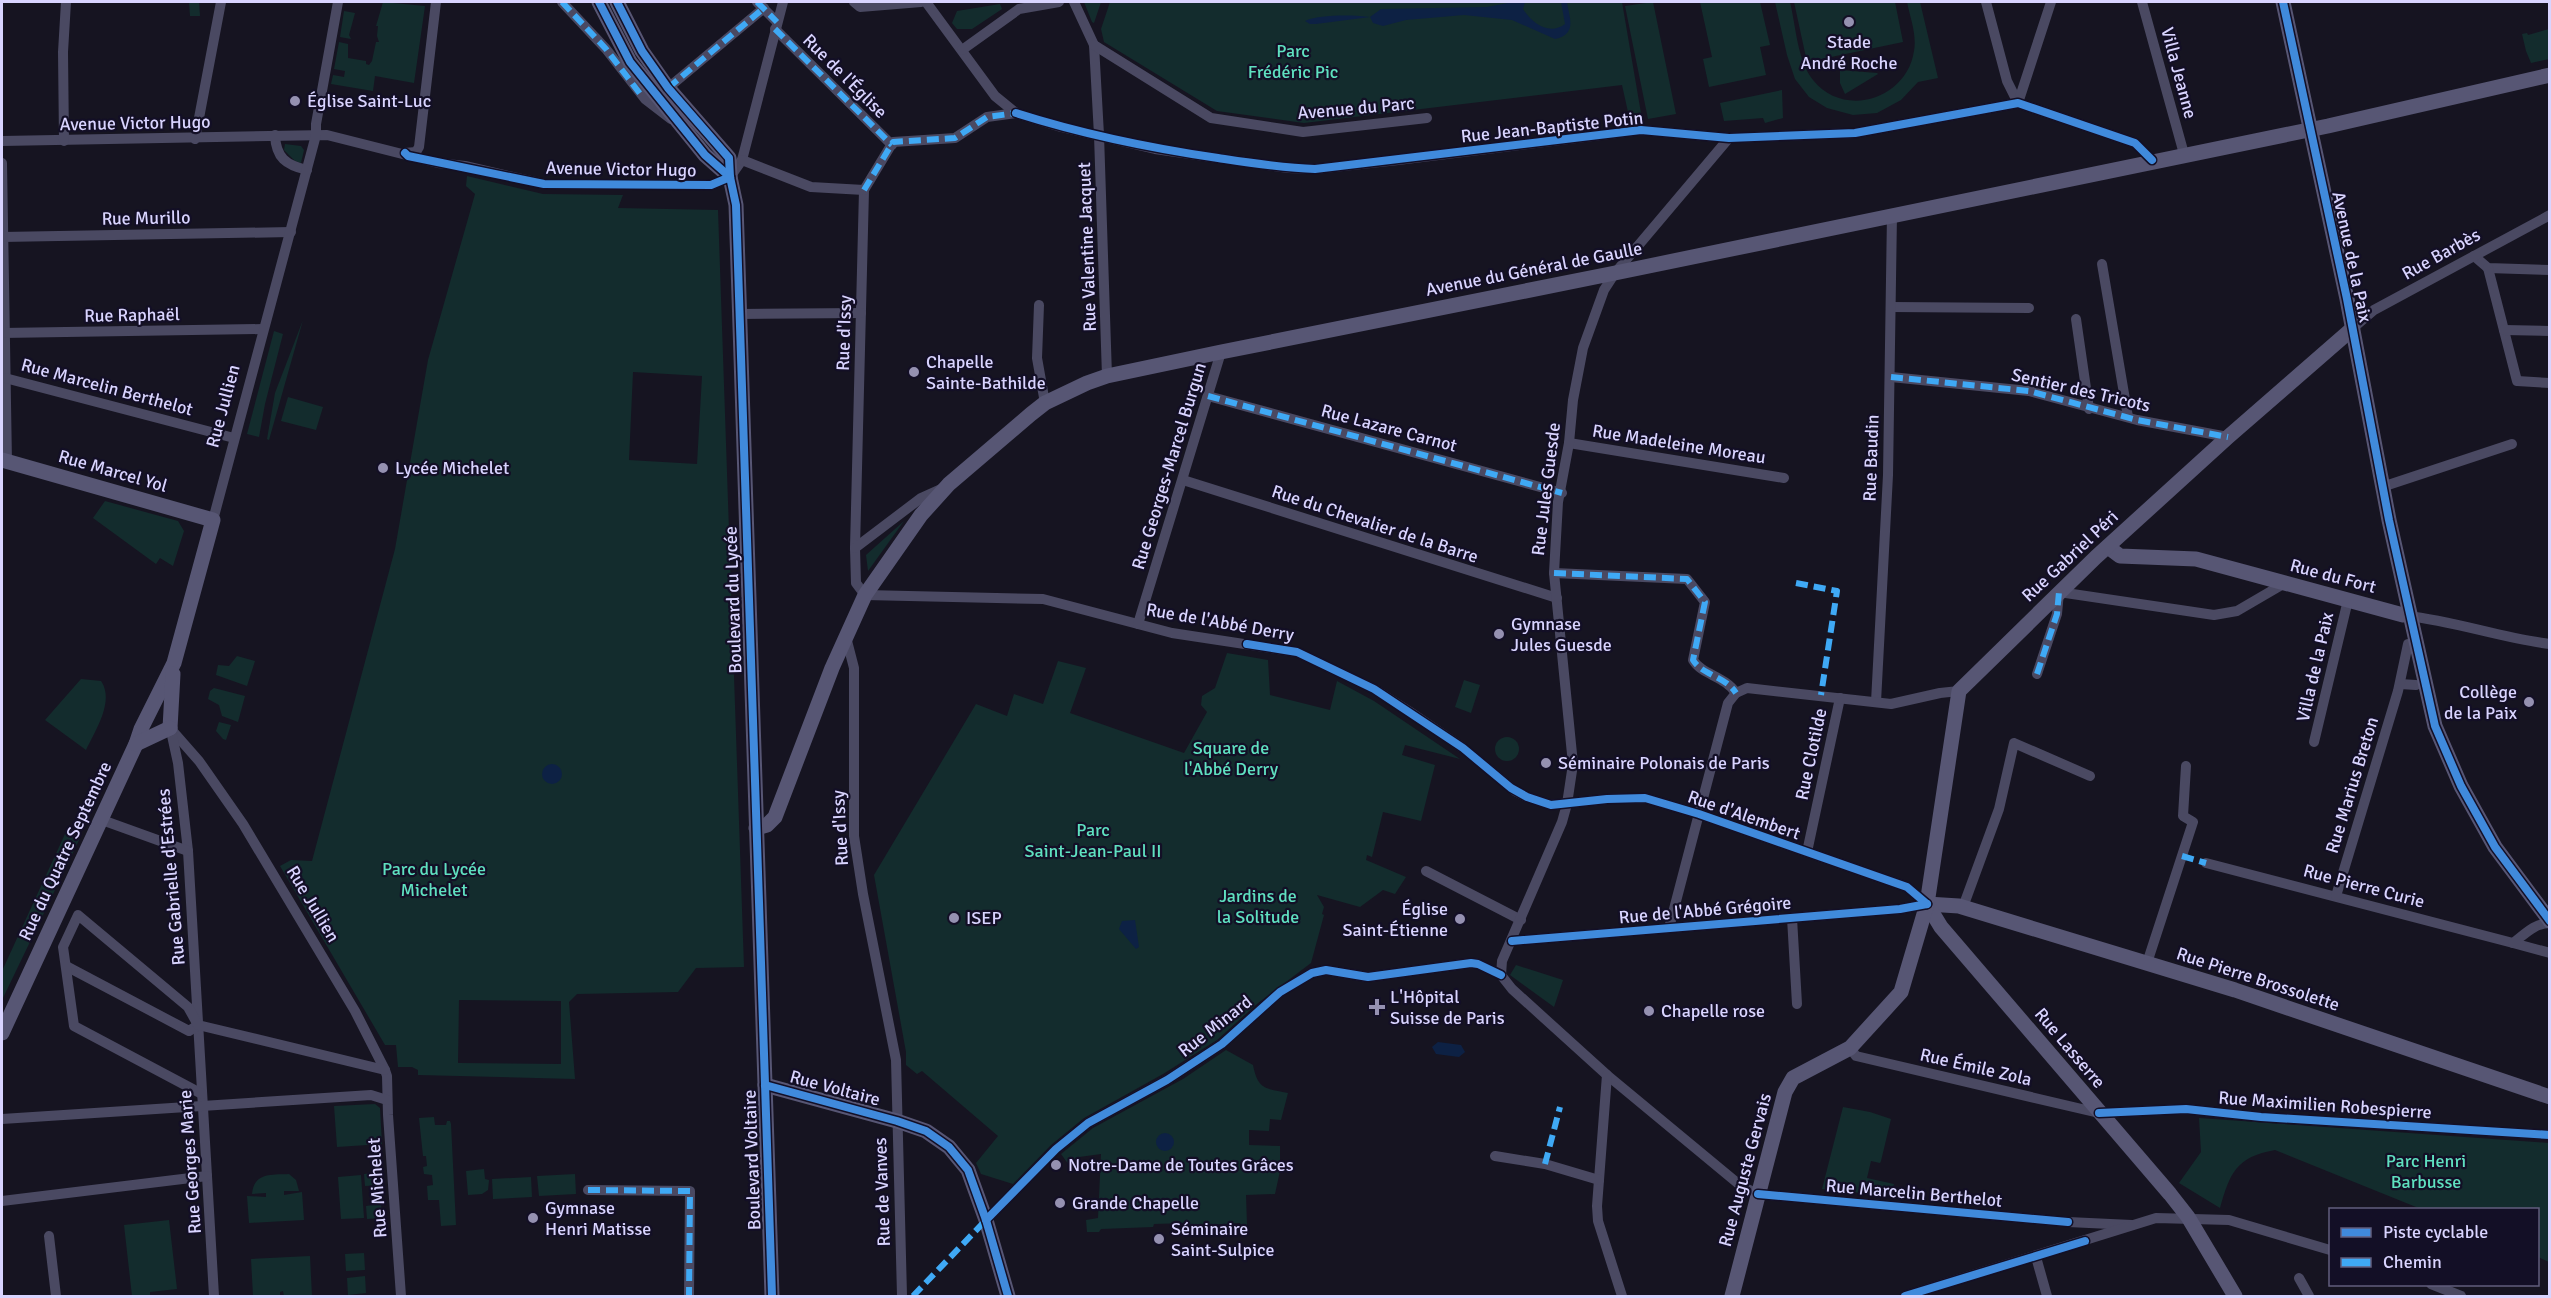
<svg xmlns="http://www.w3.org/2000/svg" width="2551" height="1298" viewBox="0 0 2551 1298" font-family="Signika,sans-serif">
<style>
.green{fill:#132c2d;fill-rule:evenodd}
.water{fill:#0d2144}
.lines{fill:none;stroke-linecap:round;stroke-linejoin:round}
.street{stroke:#4a4962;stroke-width:10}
.secondary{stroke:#575674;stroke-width:15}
.quiet{stroke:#3fa9f5;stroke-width:6;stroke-dasharray:12 6;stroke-linecap:butt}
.cycleway-casing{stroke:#130f26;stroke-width:11}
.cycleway{stroke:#408adc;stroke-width:8}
.poi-dot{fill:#9591b1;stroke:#130f26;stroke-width:2}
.labels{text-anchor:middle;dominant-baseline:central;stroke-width:4.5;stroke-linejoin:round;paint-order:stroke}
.poi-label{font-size:18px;fill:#d9d4ff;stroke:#130f26;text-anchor:start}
.park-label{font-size:18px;fill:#5fe0c0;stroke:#130f26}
.street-label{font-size:18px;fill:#d9d4ff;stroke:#130f26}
</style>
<rect width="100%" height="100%" fill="#161421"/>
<g class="green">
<polygon points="189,2 199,2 200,16 190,16"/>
<polygon points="383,2 425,6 414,83 375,76 373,91 331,84 333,75 344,77 345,71 334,69 339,42 348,44 348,58 366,61 366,64 369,65 372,61 376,42 379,42 377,36 378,26 376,26"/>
<polygon points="1084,2 1101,2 1094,23 1092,22"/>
<polygon points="1110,2 1622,2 1642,119 1630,121 1622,85 1304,123 1217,111 1104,42 1101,29"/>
<polygon points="1653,2 1676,114 1648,119 1625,6"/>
<polygon points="1700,2 1760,2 1770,45 1760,47 1766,75 1709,87 1703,59 1712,57"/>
<path d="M1775,2H1790C1796,26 1797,60 1813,80C1844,119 1907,99 1914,51C1917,35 1910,17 1907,2H1920L1938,78L1918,82L1901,100L1877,113L1853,115L1827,108L1809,97L1795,79L1787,55Z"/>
<polygon points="1794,2 1895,2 1903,42 1807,62"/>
<polygon points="1000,4 1002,9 972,29 957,29 952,23 957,11"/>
<polygon points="344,11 355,13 349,35 351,39 340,37"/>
<polygon points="2549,29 2549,59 2531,63 2526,51 2522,34 2527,33 2528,35"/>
<polygon points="1840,70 1877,73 1878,74 1845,94 1840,83"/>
<polygon points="1782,90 1783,118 1765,123 1763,118 1724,121 1720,103"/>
<polygon points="285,144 301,146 304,150 301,163 295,161 284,150"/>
<path d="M467,176L543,194L623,195L618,208L718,210L744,967L696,968L678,992L577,994L569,1002L575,1079L418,1075V1070L412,1067H398L396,1045H385L280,866L291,860L312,861L395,549L428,360L475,194L466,186ZM633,372L702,376L697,464L629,460ZM459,1000L561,1001V1064L458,1063Z"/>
<polygon points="303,320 269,440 267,439 275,393"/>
<polygon points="274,331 283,334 265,404 259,437 247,434"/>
<polygon points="288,397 323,407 316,430 281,421"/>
<polygon points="105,501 178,521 184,531 173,566 160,558 156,564 93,518"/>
<polygon points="904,521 868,571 866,555"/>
<polygon points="1227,653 1268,660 1270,695 1330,710 1337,681 1374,701 1460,759 1405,745 1402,755 1435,765 1421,821 1383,812 1372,857 1367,855 1366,860 1406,877 1395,894 1383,890 1360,907 1317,895 1324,907 1322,914 1324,915 1311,963 1258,1003 1217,1040 1163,1074 1084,1118 1051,1145 1013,1184 981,1174 976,1163 998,1136 922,1071 917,1074 906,1065 906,1052 874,875 976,704 1007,716 1014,694 1043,704 1058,661 1086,668 1070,713 1184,753 1207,712 1201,705 1202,696 1215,688"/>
<polygon points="237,656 255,661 247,686 216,675 218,665 229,666"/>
<path d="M81,679L101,681C115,701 95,731 86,750L45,720Z"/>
<polygon points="1464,680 1480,685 1471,713 1455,707"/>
<polygon points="214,688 245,696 238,722 222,716 219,705 208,699 210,691"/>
<polygon points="219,722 231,725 226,740 223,739 216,731"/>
<circle cx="1507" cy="749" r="12"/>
<polygon points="69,832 80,838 2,1000 2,971 65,834"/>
<polygon points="1516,965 1563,980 1554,1007 1510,975"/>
<path d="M1226,1050L1253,1065C1258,1090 1265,1088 1288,1093L1281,1120L1270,1119L1269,1131L1249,1130V1145L1280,1146V1171L1275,1194L1246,1195L1247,1225H1241L1240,1223L1187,1226L1186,1223L1154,1224L1153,1227L1101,1229L1099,1232H1087L1086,1220L1098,1218L1101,1154L1079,1157L1074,1172L1061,1154L1093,1128L1183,1079Z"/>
<polygon points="375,1104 380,1108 382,1144 337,1147 334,1106"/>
<polygon points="1843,1107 1870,1112 1891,1119 1881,1161 1880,1163 1871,1161 1867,1178 1894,1184 1891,1196 1822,1189"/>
<polygon points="434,1117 435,1125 446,1125 447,1121 450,1121 451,1124 456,1225 441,1226 439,1200 428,1200 427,1186 433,1185 432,1175 424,1174 423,1167 427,1166 426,1156 423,1156 419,1118"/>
<path d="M2199,1118L2549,1143V1262L2538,1257V1210L2421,1209L2275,1150C2236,1157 2230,1173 2220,1208L2179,1183L2201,1152Z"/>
<polygon points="484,1169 485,1179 489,1180 488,1190 482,1194 468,1195 466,1171"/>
<polygon points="380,1172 381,1185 365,1186 364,1174"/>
<path d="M289,1174L296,1180L299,1191H284V1195L302,1192L304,1220L249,1223L247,1196L266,1197V1193L252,1194C254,1172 272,1175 289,1174Z"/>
<polygon points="575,1174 576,1194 539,1196 537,1176"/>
<polygon points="361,1175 364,1218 341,1219 338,1177"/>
<polygon points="531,1177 532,1197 493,1199 492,1179"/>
<polygon points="381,1204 382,1218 367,1219 366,1206"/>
<polygon points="169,1220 177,1289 150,1292 150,1296 132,1296 124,1225"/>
<polygon points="364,1253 365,1270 346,1271 345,1254"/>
<polygon points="310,1256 312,1296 284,1296 283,1291 280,1292 280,1296 253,1296 251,1259"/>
<polygon points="365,1276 366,1293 348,1295 347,1278"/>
</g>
<g class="water">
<path d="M1513,2H1525L1523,9C1532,23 1549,36 1565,24L1561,2H1567C1569,17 1578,34 1555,39L1512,20L1464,15L1406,20L1383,26L1373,23L1370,17L1316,24H1310L1305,21C1318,14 1357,15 1370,17L1381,9L1487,7Z"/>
<circle cx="552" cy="774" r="10"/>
<polygon points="1135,920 1139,947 1136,949 1119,929 1122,921"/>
<polygon points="1438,1042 1461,1045 1465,1052 1459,1057 1436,1054 1432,1047"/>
<circle cx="1165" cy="1142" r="9"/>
</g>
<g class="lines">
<g class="street">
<polyline points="562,2 606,49 645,99 671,119"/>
<polyline points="757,2 777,22"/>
<polyline points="854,2 860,7 921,2"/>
<polyline points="926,2 995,96 1016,113 1061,127 1155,149 1288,168 1315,169 1398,160 1641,130 1729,138 1855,133 2018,103 2135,143 2152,160"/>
<polyline points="1074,2 1094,45 1099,135 1107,376"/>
<polyline points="1986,2 2007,81 2018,103"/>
<polyline points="2142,2 2184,154"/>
<polyline points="775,29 892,145"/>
<polyline points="1094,45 1211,118 1303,132 1427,118"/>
<polyline points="962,50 1019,9 1059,2"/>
<polyline points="668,88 764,8"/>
<polyline points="2018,103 2051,2"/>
<polyline points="1016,113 987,117 955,138 893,142 864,190 855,548 856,583 865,595 1043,599 1172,633 1297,652 1374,689 1410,712 1463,748 1515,791 1527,797 1551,805 1607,799 1645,798 1699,814 1907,887 1927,904"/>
<path d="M275,135C276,158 286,165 307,170"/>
<polyline points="195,139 221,2"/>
<polyline points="2,141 327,135 438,163 465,166 544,184 711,185 730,177 742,160 783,2"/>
<polyline points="64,141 63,52 66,2"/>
<polyline points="405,153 416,152 419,147 436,2"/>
<polyline points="742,160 811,187 864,190"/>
<polyline points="2,163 7,462"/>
<polyline points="2,237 291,232"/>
<polyline points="2474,256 2488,268 2550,270"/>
<polyline points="2102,264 2128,417"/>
<polyline points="2488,268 2517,381 2550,383"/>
<polyline points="1039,305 1037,358 1045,403"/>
<polyline points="1891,307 2029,308"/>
<polyline points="739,314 861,313"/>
<polyline points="2076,319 2089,409"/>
<polyline points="2352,329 2374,310 2550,215"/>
<polyline points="2504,330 2550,331"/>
<polyline points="2,333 263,329"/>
<polyline points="1891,377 2029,391 2137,420 2228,437"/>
<polyline points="5,378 234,438"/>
<polyline points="1208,396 1562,493"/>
<polyline points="1569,443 1784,478"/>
<polyline points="1183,480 1557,598"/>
<polyline points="2382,487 2512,444"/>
<polyline points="213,520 316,135 316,124 338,2"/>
<polyline points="855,548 921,498 941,489"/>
<path d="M1554,573L1687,579L1705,602L1693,660C1702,675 1725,676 1736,693"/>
<path d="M2407,616C2455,621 2501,638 2550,644"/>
<polyline points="1138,624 1221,352"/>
<polyline points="846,637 854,668 854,836 863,894 896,1060 902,1296"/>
<polyline points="2037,674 2057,614 2059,592 2214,615 2237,611 2285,583"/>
<polyline points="2400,684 2416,685"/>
<polyline points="1876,702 1888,475 1892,214"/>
<polyline points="170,728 199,761 243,824 355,1011 385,1070 387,1076 388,1115 401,1296"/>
<polyline points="171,731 178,763 188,851 214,1296"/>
<polyline points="2314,742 2348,600"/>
<polyline points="102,820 188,851"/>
<polyline points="1807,852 1840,698"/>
<polyline points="2206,863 2513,943"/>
<polyline points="1426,871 1521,920"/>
<polyline points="2336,896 2398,691 2408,644"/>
<polyline points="1963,907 1999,809 2014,743 2090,776"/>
<polyline points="1792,918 1797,1004"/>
<path d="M2550,923C2534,923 2524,935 2513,943L2550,953"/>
<polyline points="1669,928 1728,703 1736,693 1747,688 1891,704 1940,693 1959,691"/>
<polyline points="1512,941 1900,909 1927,904"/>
<polyline points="2147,963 2193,822 2183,816 2186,766"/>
<polyline points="66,966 189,1031 198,1025"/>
<polyline points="1501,975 1502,961 1562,822 1567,804 1573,764 1554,573 1558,502 1569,443 1573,400 1583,348 1604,290 1615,273 1729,138"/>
<polyline points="1501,975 1512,989 1607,1075 1741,1186 1758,1194 2068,1222 2132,1225"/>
<polyline points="1850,1048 1856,1056 2099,1113 2186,1109 2261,1117 2550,1135"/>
<polyline points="1607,1075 1597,1206 1598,1221 1622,1296"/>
<polyline points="202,1094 74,1026 63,947 78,915 188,1007 198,1025 385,1070"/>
<polyline points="2,1119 371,1095 387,1100"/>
<polyline points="1495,1156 1545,1164 1599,1180"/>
<polyline points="588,1190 690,1191 689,1296"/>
<polyline points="2,1201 207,1176"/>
<polyline points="986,1220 1056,1149 1088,1123 1167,1080 1222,1044 1280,992 1312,973 1326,970 1368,977 1471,963 1478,964 1501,975"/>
<polyline points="49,1236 56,1296"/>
<polyline points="2036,1257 2047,1296"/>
<polyline points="2299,1278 2309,1296"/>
<polyline points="2431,1284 2461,1296"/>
<polyline points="1905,1296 2156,1218 2229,1220 2330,1250"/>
</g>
<g class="secondary">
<polyline points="599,2 630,62 705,155 730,177"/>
<polyline points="617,2 642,51 668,88 729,158 730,177 736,205 772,1296"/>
<polyline points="2283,2 2347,299 2389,520 2435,726 2461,786 2495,847 2550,921"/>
<polyline points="2,460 213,520 174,663 141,729 136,744 2,1033"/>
<polyline points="2108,547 2120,556 2196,559 2403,615"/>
<polyline points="170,728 173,674"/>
<polyline points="136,744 170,728"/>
<polyline points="756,828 767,825 775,817 832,668 865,595 921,515 949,484 1031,414 1045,403 1087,383 1107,376 1221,352 1615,273 2328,126 2550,75"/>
<polyline points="1927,904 1959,906 2235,990 2550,1097"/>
<polyline points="1927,904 1941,927 2170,1194 2188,1217 2235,1296"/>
<polyline points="765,1085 897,1121 926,1131 949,1147 968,1170 986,1220 1008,1296"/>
<polyline points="1732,1296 1785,1092 1793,1078 1850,1048 1901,992 1927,904 1959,691 2096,557 2228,437 2352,329"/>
</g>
<g class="quiet">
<polyline points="562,2 606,49 641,95"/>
<polyline points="757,2 777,22"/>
<polyline points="775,29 892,145"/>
<polyline points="668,88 764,8"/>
<polyline points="864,190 893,142 955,138 987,117 1016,113"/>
<polyline points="1891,377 2029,391 2137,420 2228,437"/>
<polyline points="1208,396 1562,493"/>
<path d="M1554,573L1687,579L1705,602L1693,660C1702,675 1725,676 1736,693"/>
<polyline points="1796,583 1837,591 1821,695"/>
<polyline points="2037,674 2057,614 2059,592"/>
<polyline points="2182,856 2206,863"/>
<polyline points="1545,1164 1560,1107"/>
<polyline points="588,1190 690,1191 689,1296"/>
<polyline points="913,1296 986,1220"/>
</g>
<g class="cycleway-casing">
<g id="cycleway">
<polyline points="599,2 630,62 705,155 730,177"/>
<polyline points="617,2 642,51 668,88 729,158 730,177 736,205 772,1296"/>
<polyline points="2283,2 2347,299 2389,520 2435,726 2461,786 2495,847 2550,921"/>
<path d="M1016,113C1082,134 1150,148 1218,158C1251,163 1282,168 1315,169L1641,130L1729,138L1855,133L2018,103L2135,143L2152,160"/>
<polyline points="405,153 408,156 544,184 711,185 730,177"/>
<polyline points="1247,644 1297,652 1374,689 1463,748 1511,788 1527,797 1551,805 1607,799 1645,798 1699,814 1907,887 1927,904"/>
<polyline points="1512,941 1900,909 1927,904"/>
<polyline points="765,1085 897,1121 926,1131 949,1147 968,1170 986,1220 1008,1296"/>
<polyline points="2099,1113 2186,1109 2261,1117 2550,1135"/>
<polyline points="1758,1194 2068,1222"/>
<polyline points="986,1220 1056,1149 1088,1123 1167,1080 1222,1044 1280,992 1312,973 1326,970 1368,977 1471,963 1478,964 1501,975"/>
<polyline points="1905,1296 2085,1241"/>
</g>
</g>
<use href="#cycleway" class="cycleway"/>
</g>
<g class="poi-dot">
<circle cx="1849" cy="22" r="6"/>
<circle cx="295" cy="101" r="6"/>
<circle cx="914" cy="372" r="6"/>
<circle cx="383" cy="468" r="6"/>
<circle cx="1499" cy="634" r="6"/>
<circle cx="2529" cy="702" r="6"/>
<circle cx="1546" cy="763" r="6"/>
<circle cx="954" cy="918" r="6"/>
<circle cx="1460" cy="919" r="6"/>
<path d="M1374 998h6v6h6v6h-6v6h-6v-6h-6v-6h6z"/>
<circle cx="1649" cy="1011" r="6"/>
<circle cx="1056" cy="1165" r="6"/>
<circle cx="1060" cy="1203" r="6"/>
<circle cx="533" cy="1218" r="6"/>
<circle cx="1159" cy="1239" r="6"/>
</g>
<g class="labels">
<g class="poi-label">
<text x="1849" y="42" text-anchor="middle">Stade<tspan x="1849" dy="21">André Roche</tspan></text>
<text x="307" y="101">Église Saint-Luc</text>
<text x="926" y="362">Chapelle<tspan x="926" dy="21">Sainte-Bathilde</tspan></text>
<text x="395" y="468">Lycée Michelet</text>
<text x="1511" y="624">Gymnase<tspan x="1511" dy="21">Jules Guesde</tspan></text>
<text x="2517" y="692" text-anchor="end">Collège<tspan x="2517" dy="21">de la Paix</tspan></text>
<text x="1558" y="763">Séminaire Polonais de Paris</text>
<text x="1448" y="909" text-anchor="end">Église<tspan x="1448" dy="21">Saint-Étienne</tspan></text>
<text x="966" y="918">ISEP</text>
<text x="1390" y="997">L'Hôpital<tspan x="1390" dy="21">Suisse de Paris</tspan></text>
<text x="1661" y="1011">Chapelle rose</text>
<text x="1068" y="1165">Notre-Dame de Toutes Grâces</text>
<text x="1072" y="1203">Grande Chapelle</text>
<text x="545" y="1208">Gymnase<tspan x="545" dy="21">Henri Matisse</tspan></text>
<text x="1171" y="1229">Séminaire<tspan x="1171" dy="21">Saint-Sulpice</tspan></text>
</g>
<g class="park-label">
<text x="1293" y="51">Parc<tspan x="1293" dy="21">Frédéric Pic</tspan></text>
<text x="1231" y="748">Square de<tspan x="1231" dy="21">l'Abbé Derry</tspan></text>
<text x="1093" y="830">Parc<tspan x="1093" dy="21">Saint-Jean-Paul II</tspan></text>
<text x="434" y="869">Parc du Lycée<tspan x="434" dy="21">Michelet</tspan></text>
<text x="1258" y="896">Jardins de<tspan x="1258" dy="21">la Solitude</tspan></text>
<text x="2426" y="1161">Parc Henri<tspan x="2426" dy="21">Barbusse</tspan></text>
</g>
<g class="street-label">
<text transform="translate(2179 73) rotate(75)">Villa Jeanne</text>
<text transform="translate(845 76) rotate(45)">Rue de l'Église</text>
<text transform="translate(1356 108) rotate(-5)">Avenue du Parc</text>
<text transform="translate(135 123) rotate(-1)">Avenue Victor Hugo</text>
<text transform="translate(1552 127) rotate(-6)">Rue Jean-Baptiste Potin</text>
<text transform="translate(621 169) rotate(1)">Avenue Victor Hugo</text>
<text transform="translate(146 218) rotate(-1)">Rue Murillo</text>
<text transform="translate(1087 247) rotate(-92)">Rue Valentine Jacquet</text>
<text transform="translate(2441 254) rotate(-29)">Rue Barbès</text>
<text transform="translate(2352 257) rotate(78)">Avenue de la Paix</text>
<text transform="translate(1534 269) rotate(-11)">Avenue du Général de Gaulle</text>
<text transform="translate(132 315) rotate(-1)">Rue Raphaël</text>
<text transform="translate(844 333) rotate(-88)">Rue d'Issy</text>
<text transform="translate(107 387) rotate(15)">Rue Marcelin Berthelot</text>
<text transform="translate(2081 390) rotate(13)">Sentier des Tricots</text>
<text transform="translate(223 406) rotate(-75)">Rue Jullien</text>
<text transform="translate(1389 428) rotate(15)">Rue Lazare Carnot</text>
<text transform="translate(1679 444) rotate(9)">Rue Madeleine Moreau</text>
<text transform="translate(1871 458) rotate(-88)">Rue Baudin</text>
<text transform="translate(1169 466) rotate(-73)">Rue Georges-Marcel Burgun</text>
<text transform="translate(113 471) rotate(16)">Rue Marcel Yol</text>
<text transform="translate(1546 489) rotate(-83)">Rue Jules Guesde</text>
<text transform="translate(1375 524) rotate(18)">Rue du Chevalier de la Barre</text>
<text transform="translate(2070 556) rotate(-43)">Rue Gabriel Péri</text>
<text transform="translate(2333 576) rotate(15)">Rue du Fort</text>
<text transform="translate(733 600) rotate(-92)">Boulevard du Lycée</text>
<text transform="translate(1220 622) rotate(10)">Rue de l'Abbé Derry</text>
<text transform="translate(2315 667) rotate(-77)">Villa de la Paix</text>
<text transform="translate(1811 754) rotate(-78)">Rue Clotilde</text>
<text transform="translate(2352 785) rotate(-73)">Rue Marius Breton</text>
<text transform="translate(1744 815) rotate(19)">Rue d'Alembert</text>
<text transform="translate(840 828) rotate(-93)">Rue d'Issy</text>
<text transform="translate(65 851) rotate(-65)">Rue du Quatre Septembre</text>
<text transform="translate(171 877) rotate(-95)">Rue Gabrielle d'Estrées</text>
<text transform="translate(2364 886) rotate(15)">Rue Pierre Curie</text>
<text transform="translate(313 904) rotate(59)">Rue Jullien</text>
<text transform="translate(1705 910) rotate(-5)">Rue de l'Abbé Grégoire</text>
<text transform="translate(2258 979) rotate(18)">Rue Pierre Brossolette</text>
<text transform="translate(1215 1026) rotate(-38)">Rue Minard</text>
<text transform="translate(2070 1048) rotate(50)">Rue Lasserre</text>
<text transform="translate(1976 1067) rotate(13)">Rue Émile Zola</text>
<text transform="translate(835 1088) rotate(15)">Rue Voltaire</text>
<text transform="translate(2325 1105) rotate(4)">Rue Maximilien Robespierre</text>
<text transform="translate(752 1160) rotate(-92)">Boulevard Voltaire</text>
<text transform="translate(190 1162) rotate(-94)">Rue Georges Marie</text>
<text transform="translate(1745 1170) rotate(-75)">Rue Auguste Gervais</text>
<text transform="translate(377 1188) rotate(-94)">Rue Michelet</text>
<text transform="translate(882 1192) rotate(-92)">Rue de Vanves</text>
<text transform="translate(1914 1193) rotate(5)">Rue Marcelin Berthelot</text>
</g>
</g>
<rect width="2551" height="1298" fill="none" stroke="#d9d4ff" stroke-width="6"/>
<rect x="2329" y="1208" width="210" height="78" fill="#130f26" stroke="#625e7d" stroke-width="1.5"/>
<rect x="2341" y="1228" width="30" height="9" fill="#408adc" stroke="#625e7d" stroke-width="1.5"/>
<text x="2383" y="1238" font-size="18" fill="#d9d4ff">Piste cyclable</text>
<rect x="2341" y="1258" width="30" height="9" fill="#3fa9f5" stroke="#625e7d" stroke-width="1.5"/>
<text x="2383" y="1268" font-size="18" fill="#d9d4ff">Chemin</text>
</svg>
